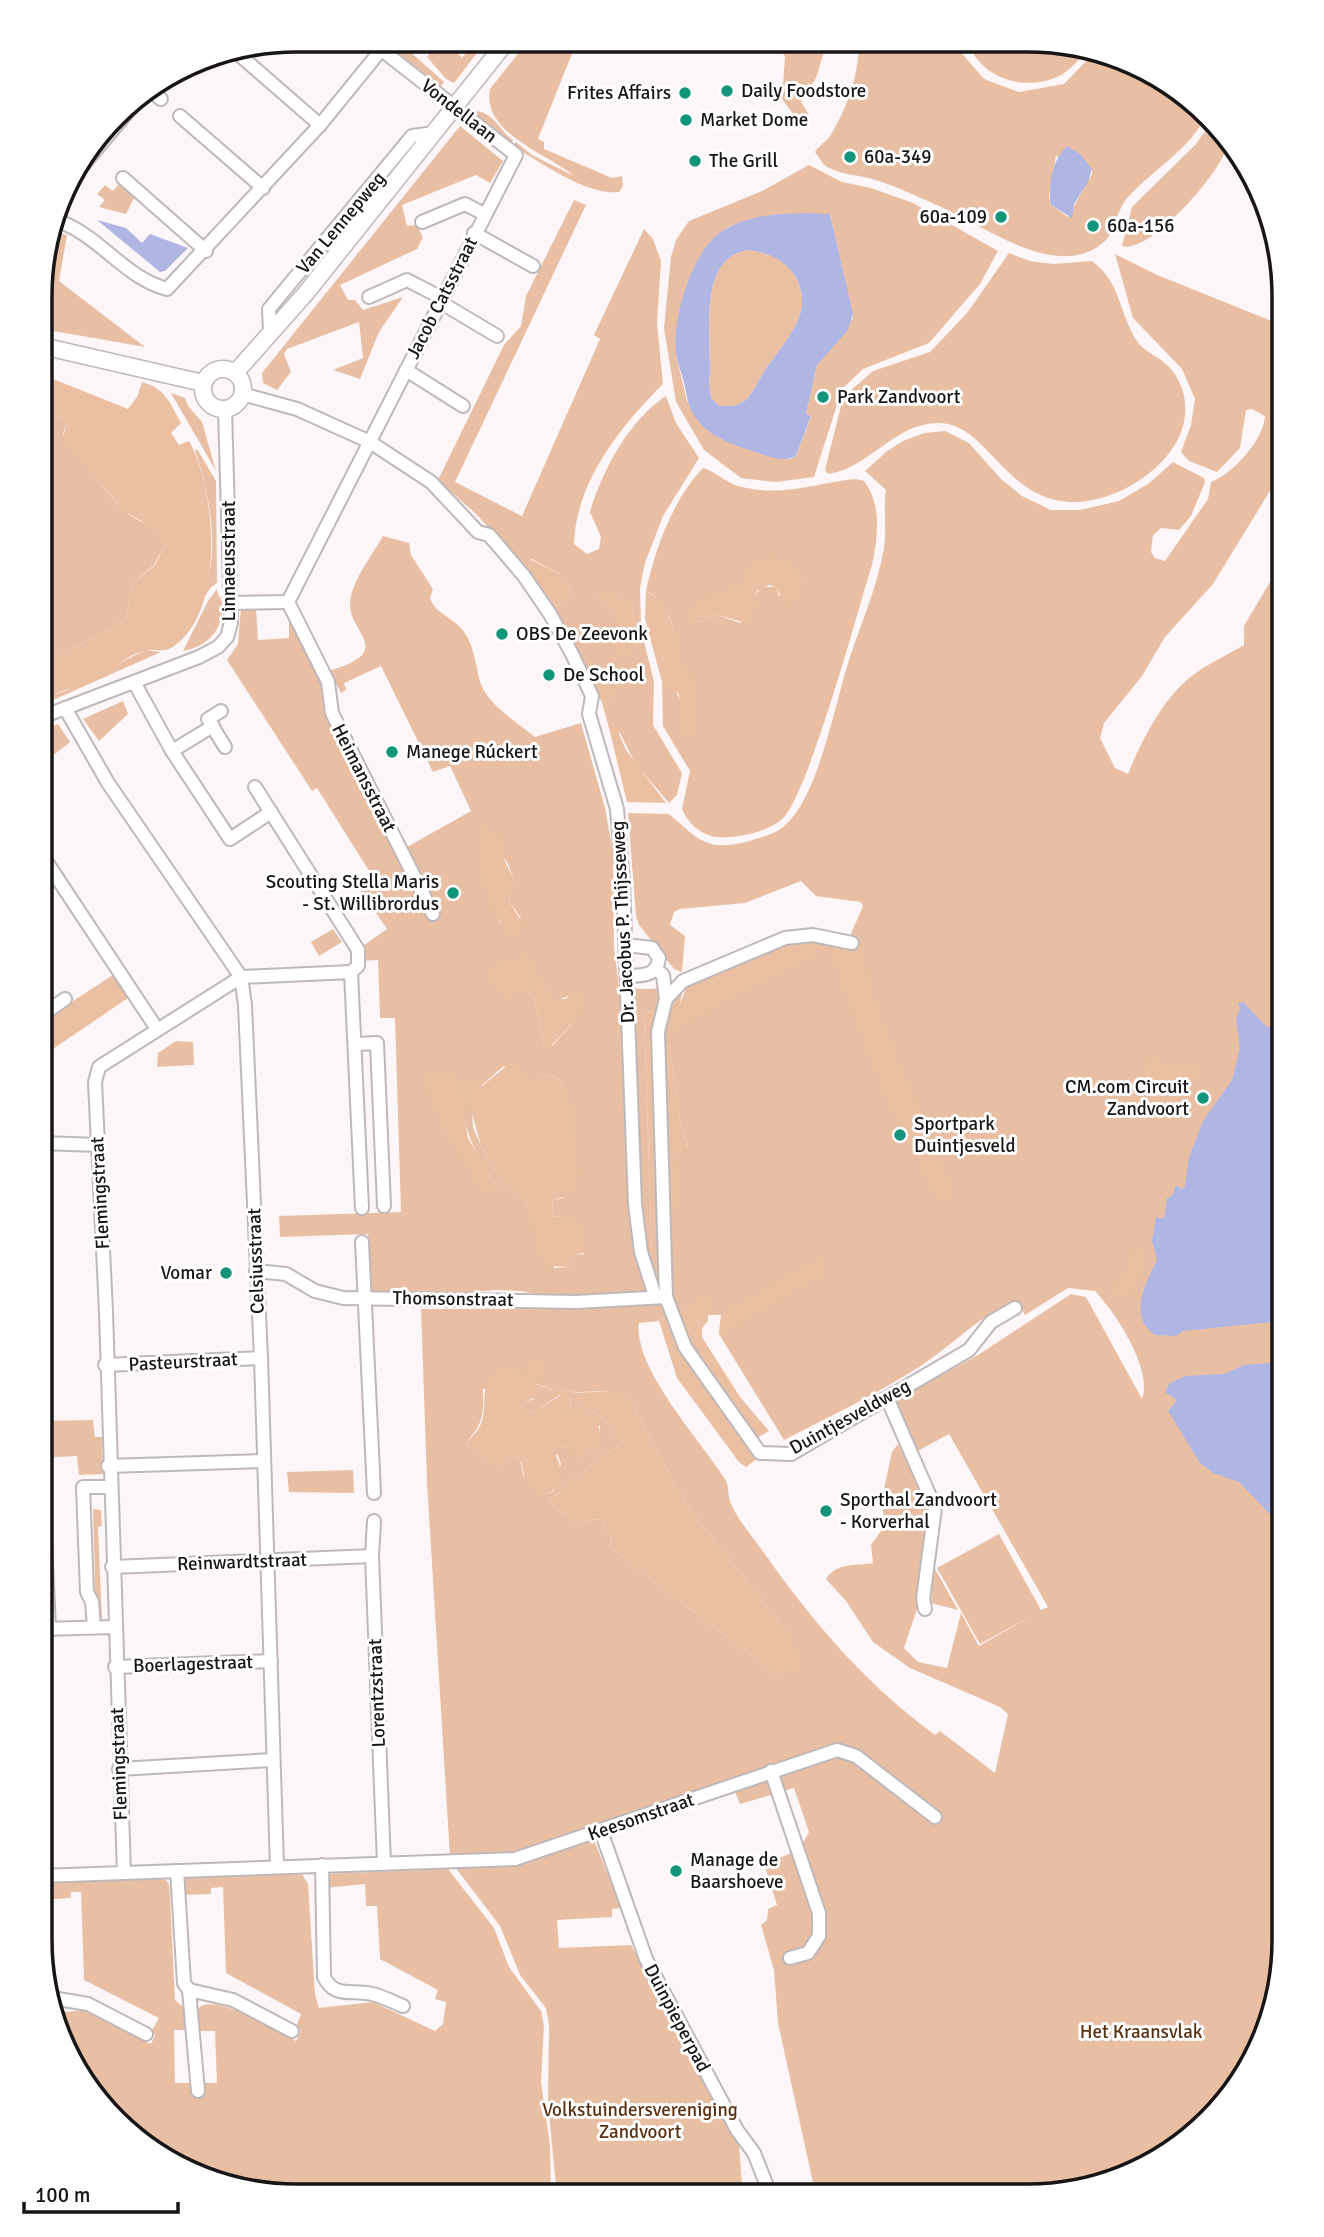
<svg xmlns="http://www.w3.org/2000/svg" width="1324" height="2237" viewBox="0 0 1324 2237" font-family="Signika,sans-serif">
<style>
.green{fill:#e9bfa3;fill-rule:evenodd}
.forest{fill:#eabfa2;fill-rule:evenodd}
.water{fill:#b0b6e3;fill-rule:evenodd}
.lines{fill:none;stroke-linecap:round;stroke-linejoin:round}
.minor-casing{stroke:#bfb8bb;stroke-width:16}
.major-casing{stroke:#bfb8bb;stroke-width:19}
.minor{stroke:#fff;stroke-width:12}
.major{stroke:#fff;stroke-width:16}
.poi-dot{fill:#15947c;stroke:#fff;stroke-width:2.5}
.labels{text-anchor:middle;dominant-baseline:central;stroke-width:6;stroke-linejoin:round;paint-order:stroke}
.poi-label{font-size:19px;fill:#181516;stroke:#fff;text-anchor:start}
.street-label{font-size:19px;fill:#181516;stroke:#fff}
.park-label{font-size:19px;fill:#5a3111;stroke:#fff}
.rim{fill:none;stroke:#181516;stroke-width:3.5}
</style>
<rect width="100%" height="100%" fill="#fdf6f9"/>
<g class="green">
<polygon points="383,41 398,41 444,82 441,86"/>
<polygon points="439,41 447,41 462,58 476,41 486,41 454,83 446,79 427,57"/>
<path d="M528,41H577L538,139L544,142V149L612,178L622,176L623,186L619,192C587,196 540,162 513,146L516,142L532,155L574,176C548,154 481,133 490,89Z"/>
<polygon points="773,42 843,42 844,47 826,45 816,78 801,102 809,115 794,115 782,99 785,56"/>
<path d="M859,42H958L959,50L984,79L1019,92L1064,84L1092,55L1184,93L1204,120C1186,151 1155,169 1130,195C1116,208 1116,231 1105,241C1059,284 982,224 939,206C914,195 886,181 859,176C846,174 836,172 824,165L815,152C819,145 826,142 830,136C847,109 859,74 859,42ZM1056,156L1092,169V174L1068,217L1051,205L1049,195Z"/>
<path d="M968,42H1062L1086,53C1078,60 1070,70 1061,75C1027,93 980,79 968,42Z"/>
<path d="M477,111C495,114 499,130 513,140L510,144L469,113Z"/>
<polygon points="460,126 503,161 490,183 476,175 402,205 407,226 416,225 423,237 417,249 340,285 348,300 355,300 363,310 403,297 379,332 360,379 333,370 363,358 359,322 287,349 284,354 291,372 277,390 263,383 262,373"/>
<path d="M1209,126L1226,149C1219,174 1149,255 1122,246L1132,207L1196,144Z"/>
<path d="M809,165L842,182L871,188L913,203L998,251L980,284L929,343L863,369L842,389L814,477L776,482L741,478L704,450L676,402L664,328L671,257L676,240L689,221L762,191ZM830,214L853,318L817,365L806,414L811,417L796,456L791,459L773,457L719,438L687,401L676,355V331L693,269L709,243L728,227L766,216Z"/>
<polygon points="119,184 134,198 126,214 99,207 105,200 97,194 105,185 113,191"/>
<path d="M574,200L586,205L455,482L522,516L600,339L594,335L644,229L653,239L661,261L657,323L663,384C621,426 576,481 574,544L587,554L599,549L601,537L590,512C602,471 629,420 666,396L676,423L699,458L663,516L645,563L640,588L641,629L654,682L653,725L682,773L677,795L669,803L635,763L620,733L609,728L602,703L611,698L607,683L597,676L592,678L554,608L572,592L559,574L532,559L520,562L476,514L438,480L504,345L521,326L526,296ZM596,590L632,604L638,645L628,653L618,642L624,636V628Z"/>
<polygon points="58,233 67,235 59,281 145,347 42,329"/>
<path d="M1009,253L1030,261L1053,264L1092,261C1120,282 1118,308 1135,338C1145,357 1169,355 1181,386C1205,449 1124,505 1069,502C1003,498 986,421 937,423C894,424 869,468 828,474L825,470L841,406L850,391L873,371L930,352L967,313Z"/>
<path d="M1115,254L1155,274L1284,326V468L1213,584L1165,637L1142,676L1104,723L1100,738L1115,768L1128,774C1141,742 1161,702 1188,679C1205,665 1225,656 1244,645V626L1284,558L1283,1958L1270,2023L1231,2096L1183,2144L1125,2177L1028,2197L816,2196L778,2023L774,1970L761,1925L767,1920L768,1909L777,1905L764,1864L799,1850L809,1832L794,1788L740,1804L734,1790L830,1757L859,1751L847,1746L822,1747L526,1852L450,1857L427,1482L421,1309H569L664,1303L667,1315L659,1321L639,1323C633,1368 701,1441 725,1479C730,1487 727,1496 731,1504C740,1523 755,1540 767,1557C815,1625 868,1686 935,1735L940,1731L995,1773L1008,1714L1000,1707L910,1668L873,1642L846,1601L826,1579C836,1562 857,1566 873,1563L871,1545L886,1524L881,1503L892,1452L898,1444L929,1509L919,1603L904,1648L918,1662L947,1668L961,1613L979,1646L1033,1615L980,1644L937,1568L999,1534L1041,1610L1048,1607L949,1434L914,1453L892,1402L978,1355L1071,1294L1086,1297L1142,1399C1153,1370 1116,1313 1095,1291L1068,1288L1025,1315L1016,1300C979,1316 955,1343 922,1365C879,1393 831,1416 784,1440L719,1334L721,1315H708V1297L676,1315L671,1297L667,1209L673,1156L688,1146L681,1124L669,1043L662,1042L663,1020L683,989L678,1013L849,938L863,906L861,902L816,896L801,881L745,903L680,909L674,912L670,925L685,936L682,972L674,969L639,925L636,916L628,813L669,814C698,839 707,853 749,841C759,838 775,834 783,827C816,802 834,710 846,670C858,629 877,590 884,548C887,529 883,509 886,490L865,471L887,451L903,441L924,433L945,431L969,443L1001,479L1022,496L1051,510H1080L1119,501L1148,484L1173,462L1204,478L1205,482L1191,516L1179,530L1161,528L1153,535L1151,552L1155,558L1165,561L1208,499L1211,482C1233,474 1264,439 1265,416L1252,409L1246,410L1240,448L1217,472L1189,461L1181,452L1191,425L1195,399L1182,369L1133,318ZM531,1383C545,1386 561,1392 576,1392C597,1392 612,1387 630,1401L687,1506L787,1632L800,1672L787,1671L779,1677L611,1548L610,1535L602,1519L590,1520L581,1527L548,1502L597,1460L623,1443L600,1416L570,1397L571,1405L564,1414L600,1426L597,1450L578,1457L574,1446L561,1447L556,1451L561,1464L553,1492L539,1496L534,1484C516,1479 528,1464 515,1455L506,1459L501,1468L465,1444C483,1423 484,1417 483,1389Z"/>
<polygon points="171,393 185,398 188,406 202,422 216,471"/>
<path d="M42,410C52,410 61,416 66,424L63,435C80,455 111,501 130,515C146,527 158,521 164,546L154,565L132,584L126,619L42,666Z"/>
<path d="M197,449L216,481L217,583L211,587L201,602C221,556 211,498 195,450Z"/>
<path d="M703,468C715,471 727,484 742,487C782,497 816,483 856,479L864,481C882,504 878,538 872,565C858,609 807,802 780,821C766,831 745,836 729,837C708,840 690,828 682,809L690,771L663,726L662,682C686,691 682,714 683,736L687,674C669,649 682,608 646,591C655,549 673,499 703,468ZM802,578L779,596L776,587H762L754,597V608L740,623L718,615L698,622L692,620L715,595H723L739,587Z"/>
<path d="M383,536L409,543L411,555L433,589L430,598C436,615 454,617 464,632C474,646 475,661 479,678C485,704 516,721 535,737L581,723L605,808L613,852L614,947L619,987C633,987 643,991 657,988L660,1004L656,1012L644,1011L653,1292L610,1297L546,1296L521,1291L495,1290L420,1298L371,1297L368,1234L280,1237L279,1216L401,1212L395,1018H380L378,960L360,961V948L387,929L357,885L371,874L317,788L312,791L227,660L238,644L241,607H256L258,640L289,638V616L323,684L324,706L417,897L436,914L440,912L407,847L471,811L450,766L433,772L381,666L344,683L346,690L341,693L329,671C397,651 349,633 350,604C351,581 372,556 383,536ZM483,828L508,864L513,878L509,901L521,918L500,923L480,856ZM535,972L552,998L558,1000L571,995L577,1018L553,1045L544,1044L534,997L529,993ZM504,1066L527,1085L541,1075L557,1077L563,1087V1198L553,1200L552,1216L575,1218L584,1254L576,1255L569,1267L554,1268L527,1204L493,1168L481,1146L473,1127L470,1079L481,1086ZM459,1080C461,1122 473,1154 498,1188L445,1129Z"/>
<path d="M217,589C218,598 221,596 222,603C225,629 207,647 183,651L208,601Z"/>
<polygon points="145,650 161,652 42,705 42,698 65,691"/>
<polygon points="123,701 128,714 99,741 83,719"/>
<polygon points="58,724 70,742 42,764 42,732"/>
<polygon points="333,929 342,942 319,956 311,942"/>
<polygon points="176,1041 193,1042 194,1065 157,1067 158,1053"/>
<polygon points="536,1388 561,1394 534,1412 522,1409 524,1402 534,1399"/>
<polygon points="93,1420 95,1437 102,1437 103,1474 79,1475 77,1456 41,1458 41,1421"/>
<polygon points="353,1470 354,1493 289,1492 287,1472"/>
<polygon points="93,1509 101,1510 102,1526 98,1527 102,1619 96,1619"/>
<polygon points="933,1565 958,1610 931,1603"/>
<polygon points="594,1840 621,1908 612,1909 612,1917 557,1920 559,1948 631,1945 739,2146 743,2196 557,2195 548,2105 549,2025 546,2008 520,1975 500,1926 455,1867 521,1865"/>
<path d="M448,1869L494,1928L509,1967L541,2011L544,2026L541,2082L550,2145L551,2195H263L141,2144L93,2096L60,2038L55,2013L85,2010L151,2044L155,2035L151,2032L159,2018L84,1980L81,1892H71V1898L41,1900L45,1883L165,1879L169,1884L170,1898L175,2000L189,2012L191,2030H174L175,2083H217L215,2031H197V2010L201,2006C222,1996 275,2030 296,2041L301,2031L296,2027L301,2014L226,1973L223,1887L211,1888V1894L182,1895L183,1883L186,1878L302,1874L308,1884L315,1994L319,2008L373,2002L435,2031L443,2024L446,2002L435,1999L438,1990L380,1959L377,1906H366L365,1884L325,1888L324,1874Z"/>
</g>
<g class="forest">
<path d="M749,250C768,253 785,259 795,276C817,314 783,341 764,372C758,381 754,391 746,400L735,406H719L711,398L709,384C714,345 693,257 749,250Z"/>
<path d="M42,358L50,360L48,377L128,409L137,397L142,382C165,388 170,403 181,423L171,433L179,445L189,441C216,488 226,611 174,646C163,654 155,648 144,651C130,654 118,665 106,672C86,683 64,691 42,698V666L126,619L132,584L155,565L164,546L157,530L124,511L63,439L66,424C61,416 52,409 42,410Z"/>
<path d="M775,557C795,564 811,580 796,600L786,604L776,588L770,585L757,591L753,615L746,623L718,615L698,622L691,620V611L698,601L739,587L755,561Z"/>
<polygon points="528,558 559,574 572,592 554,608 520,562"/>
<polygon points="595,589 632,604 638,646 628,653 616,651 618,642 624,636 624,628"/>
<polygon points="646,591 660,600 667,610 681,653 682,666 698,685 697,735 694,738 683,736 679,694 662,682 645,619"/>
<path d="M597,676C606,681 611,687 611,698L602,703L592,678Z"/>
<polygon points="609,728 617,729 626,750 666,803 627,802"/>
<path d="M487,826L499,836L505,848L503,857L513,878L509,901L523,924L521,935L506,932C496,917 481,879 480,860C479,850 482,838 483,827Z"/>
<path d="M799,938L847,944L862,954L873,999L954,1197L939,1202C928,1171 909,1146 895,1116C871,1065 853,1009 834,956L827,951L818,952L670,1030L688,983Z"/>
<polygon points="528,955 535,963 524,994 517,991 510,1000 496,991 487,969"/>
<polygon points="535,971 552,998 565,999 575,991 582,998 577,1018 550,1047 544,1044 534,997 529,993"/>
<polygon points="116,973 131,996 41,1057 41,1022"/>
<polygon points="644,1011 656,1012 662,1282 653,1292"/>
<polygon points="662,1042 669,1042 681,1124 688,1147 673,1156 678,1202 677,1206 667,1209"/>
<path d="M1152,1057L1179,1070L1192,1066L1198,1068L1191,1092L1175,1104L1166,1118L1162,1112L1164,1107C1150,1096 1142,1073 1152,1057Z"/>
<polygon points="510,1063 515,1063 526,1077 527,1084 541,1075 557,1077 563,1087 564,1102 570,1103 579,1179 571,1195 553,1200 552,1216 575,1218 578,1222 585,1252 576,1255 569,1267 546,1266 542,1260 527,1204 493,1168 481,1146 469,1103 469,1078 482,1086"/>
<path d="M425,1074L453,1076L459,1080L468,1138L498,1190L484,1192C461,1155 433,1117 425,1074Z"/>
<path d="M1139,1249C1147,1264 1135,1285 1127,1298L1119,1296L1114,1291L1129,1268L1134,1251Z"/>
<polygon points="820,1259 826,1272 719,1334 721,1315"/>
<polygon points="697,1295 708,1297 708,1321 702,1328 702,1337 740,1397 769,1431 757,1438 696,1356 676,1315 694,1304"/>
<polygon points="667,1315 678,1344 759,1457 746,1467 739,1462 677,1378 659,1321"/>
<polygon points="526,1360 542,1361 547,1379 527,1375"/>
<path d="M504,1369C524,1373 520,1377 533,1383C544,1388 560,1390 572,1392C594,1395 610,1385 630,1401L687,1506L787,1632L796,1652L801,1673L787,1671L779,1677L611,1548L610,1535L602,1519L590,1520L581,1527L548,1502L597,1460L623,1443L600,1416L570,1397L571,1405L564,1414C570,1414 576,1411 582,1412C602,1414 601,1435 597,1450L578,1457L574,1454V1446L561,1447L556,1456C564,1470 559,1478 552,1492L540,1496L533,1491L534,1484L525,1481L522,1463L516,1455L506,1459L502,1469L465,1444C472,1436 479,1431 482,1421C488,1401 477,1375 504,1369ZM537,1389L561,1395L534,1412L522,1409L524,1402L537,1397Z"/>
</g>
<g class="water">
<path d="M1067,146L1080,154L1092,169L1088,182L1074,204L1072,218L1051,205C1048,185 1052,160 1067,146Z"/>
<path d="M830,214L853,314L848,330L817,365L806,414L811,416L796,456C786,463 766,456 755,452C734,445 709,437 696,418C688,408 687,396 684,383C682,373 677,363 676,353C672,319 692,251 721,232C750,212 795,212 830,214ZM749,250C768,253 784,259 795,276C817,314 783,341 764,372C758,381 754,391 746,400L735,406H719L711,398L709,384C714,345 693,257 749,250Z"/>
<polygon points="97,220 126,228 142,243 150,234 188,248 165,271 160,272"/>
<path d="M1243,1002L1267,1027H1273V1038L1283,1053V1321L1183,1331L1176,1336L1155,1335C1127,1316 1146,1283 1157,1260L1152,1241L1156,1217L1164,1219L1167,1198L1172,1196L1176,1185L1181,1189L1185,1186L1189,1157L1203,1121L1232,1080L1240,1048L1236,1019L1240,1009L1238,1003Z"/>
<polygon points="1283,1362 1283,1525 1280,1525 1239,1482 1213,1473 1200,1463 1168,1411 1177,1400 1165,1392 1170,1383 1185,1376 1224,1374 1244,1365"/>
</g>
<g class="lines">
<g class="minor-casing">
<g id="minor">
<polyline points="236,52 320,125"/>
<polyline points="150,90 161,99"/>
<polyline points="180,116 263,188"/>
<polyline points="123,178 206,251"/>
<polyline points="67,184 142,95"/>
<path d="M55,220C98,233 124,278 167,289L320,125L381,50"/>
<polyline points="422,222 465,204 484,214"/>
<polyline points="474,233 533,266"/>
<polyline points="369,297 407,280 438,296 440,302 497,336"/>
<polyline points="270,331 269,309 412,136 435,133"/>
<polyline points="406,370 463,406"/>
<polyline points="242,394 297,409 370,442 431,482 478,532 489,535 524,576 550,614 572,654 592,696 589,714 617,809 623,882 635,1204 641,1252 655,1296"/>
<polyline points="288,602 516,155 369,40"/>
<polyline points="288,602 328,682 332,713 433,914"/>
<polyline points="231,603 288,602"/>
<polyline points="134,682 172,751 230,839 271,812"/>
<polyline points="65,708 108,783 241,977 245,1005 261,1358 277,1867"/>
<polyline points="221,711 208,719 225,747"/>
<polyline points="42,717 199,657 218,647 227,637 231,623 225,409"/>
<polyline points="172,751 213,726"/>
<polyline points="255,787 358,950 358,966 351,972"/>
<polyline points="42,855 157,1029"/>
<path d="M626,945L652,948L659,958C657,977 642,975 627,976"/>
<polyline points="656,969 663,975 666,999 658,1032 666,1297"/>
<polyline points="666,999 683,981 785,938 813,935 852,943"/>
<polyline points="41,1016 65,999"/>
<polyline points="355,1044 377,1043 384,1206"/>
<polyline points="41,1143 98,1145"/>
<polyline points="362,1242 374,1493"/>
<polyline points="256,1271 286,1274 315,1291 343,1298 576,1302 666,1297 685,1347 760,1453 791,1454 969,1350 991,1322 1015,1308"/>
<polyline points="105,1365 261,1358"/>
<polyline points="887,1398 935,1508 923,1599 925,1609"/>
<polyline points="108,1466 264,1461"/>
<polyline points="43,1496 49,1629"/>
<polyline points="374,1521 372,1556 384,1864"/>
<polyline points="112,1567 372,1556"/>
<polyline points="94,1627 92,1602 87,1592 83,1487 109,1487"/>
<polyline points="41,1629 114,1627"/>
<polyline points="115,1667 271,1661"/>
<polyline points="119,1769 273,1760"/>
<polyline points="771,1771 819,1913 819,1936 808,1953 790,1958"/>
<polyline points="601,1831 646,1959 737,2130 754,2153 771,2196"/>
<path d="M322,1865L324,1977C335,1999 351,1989 372,1994C382,1996 393,2002 403,2006"/>
<polyline points="177,1871 184,1983 189,1990 198,2091"/>
<polyline points="124,1873 106,1312 95,1082 99,1067 241,977 351,972 362,1208"/>
<polyline points="40,1876 515,1859 837,1750 856,1756 935,1817"/>
<polyline points="189,1990 233,2000 292,2031"/>
<polyline points="52,1998 88,2004 146,2034"/>
</g>
</g>
<g class="major-casing">
<g id="major">
<polyline points="42,346 203,383"/>
<circle cx="223" cy="389" r="20"/>
<polyline points="235,373 306,293 507,41"/>
</g>
</g>
<use href="#minor" class="minor"/>
<use href="#major" class="major"/>
</g>
<g class="poi-dot">
<circle cx="727" cy="91" r="7"/>
<circle cx="685" cy="93" r="7"/>
<circle cx="686" cy="120" r="7"/>
<circle cx="850" cy="157" r="7"/>
<circle cx="695" cy="161" r="7"/>
<circle cx="1001" cy="217" r="7"/>
<circle cx="1093" cy="226" r="7"/>
<circle cx="823" cy="397" r="7"/>
<circle cx="502" cy="634" r="7"/>
<circle cx="549" cy="675" r="7"/>
<circle cx="392" cy="752" r="7"/>
<circle cx="453" cy="893" r="7"/>
<circle cx="1203" cy="1098" r="7"/>
<circle cx="900" cy="1135" r="7"/>
<circle cx="226" cy="1273" r="7"/>
<circle cx="826" cy="1511" r="7"/>
<circle cx="676" cy="1871" r="7"/>
</g>
<g class="labels">
<g class="poi-label">
<text x="741" y="91">Daily Foodstore</text>
<text x="671" y="93" text-anchor="end">Frites Affairs</text>
<text x="700" y="120">Market Dome</text>
<text x="864" y="157">60a-349</text>
<text x="709" y="161">The Grill</text>
<text x="987" y="217" text-anchor="end">60a-109</text>
<text x="1107" y="226">60a-156</text>
<text x="837" y="397">Park Zandvoort</text>
<text x="516" y="634">OBS De Zeevonk</text>
<text x="563" y="675">De School</text>
<text x="406" y="752">Manege Rúckert</text>
<text x="439" y="882" text-anchor="end">Scouting Stella Maris<tspan x="439" dy="22">- St. Willibrordus</tspan></text>
<text x="1189" y="1087" text-anchor="end">CM.com Circuit<tspan x="1189" dy="22">Zandvoort</tspan></text>
<text x="914" y="1124">Sportpark<tspan x="914" dy="22">Duintjesveld</tspan></text>
<text x="212" y="1273" text-anchor="end">Vomar</text>
<text x="840" y="1500">Sporthal Zandvoort<tspan x="840" dy="22">- Korverhal</tspan></text>
<text x="690" y="1860">Manage de<tspan x="690" dy="22">Baarshoeve</tspan></text>
</g>
<g class="street-label">
<text transform="translate(459 111) rotate(38)">Vondellaan</text>
<text transform="translate(341 223) rotate(-50)">Van Lennepweg</text>
<text transform="translate(442 298) rotate(-63)">Jacob Catsstraat</text>
<text transform="translate(229 561) rotate(-90)">Linnaeusstraat</text>
<text transform="translate(364 778) rotate(63)">Heimansstraat</text>
<text transform="translate(623 922) rotate(-93)">Dr. Jacobus P. Thijsseweg</text>
<text transform="translate(100 1193) rotate(-93)">Flemingstraat</text>
<text transform="translate(256 1261) rotate(-92)">Celsiusstraat</text>
<text transform="translate(453 1299) rotate(1)">Thomsonstraat</text>
<text transform="translate(183 1362) rotate(-3)">Pasteurstraat</text>
<text transform="translate(850 1417) rotate(-29)">Duintjesveldweg</text>
<text transform="translate(242 1562) rotate(-2)">Reinwardtstraat</text>
<text transform="translate(193 1664) rotate(-2)">Boerlagestraat</text>
<text transform="translate(377 1693) rotate(-92)">Lorentzstraat</text>
<text transform="translate(119 1764) rotate(-92)">Flemingstraat</text>
<text transform="translate(641 1817) rotate(-19)">Keesomstraat</text>
<text transform="translate(677 2018) rotate(62)">Duinpieperpad</text>
</g>
<g class="park-label">
<text x="1141" y="2032">Het Kraansvlak</text>
<text x="640" y="2110">Volkstuindersvereniging<tspan x="640" dy="22">Zandvoort</tspan></text>
</g>
</g>
<path d="M0 0H1324V2237H0ZM296 52H1028A244 244 0 0 1 1272 296V1940A244 244 0 0 1 1028 2184H296A244 244 0 0 1 52 1940V296A244 244 0 0 1 296 52Z" fill="#fff" fill-rule="evenodd"/>
<path class="rim" d="M296 52H1028A244 244 0 0 1 1272 296V1940A244 244 0 0 1 1028 2184H296A244 244 0 0 1 52 1940V296A244 244 0 0 1 296 52Z"/>
<path d="M24 2202v10h154v-10" fill="none" stroke="#181516" stroke-width="3.5"/>
<text x="35" y="2202" font-size="21" fill="#181516" stroke="#ffffff" stroke-width="5" paint-order="stroke">100 m</text>
</svg>
